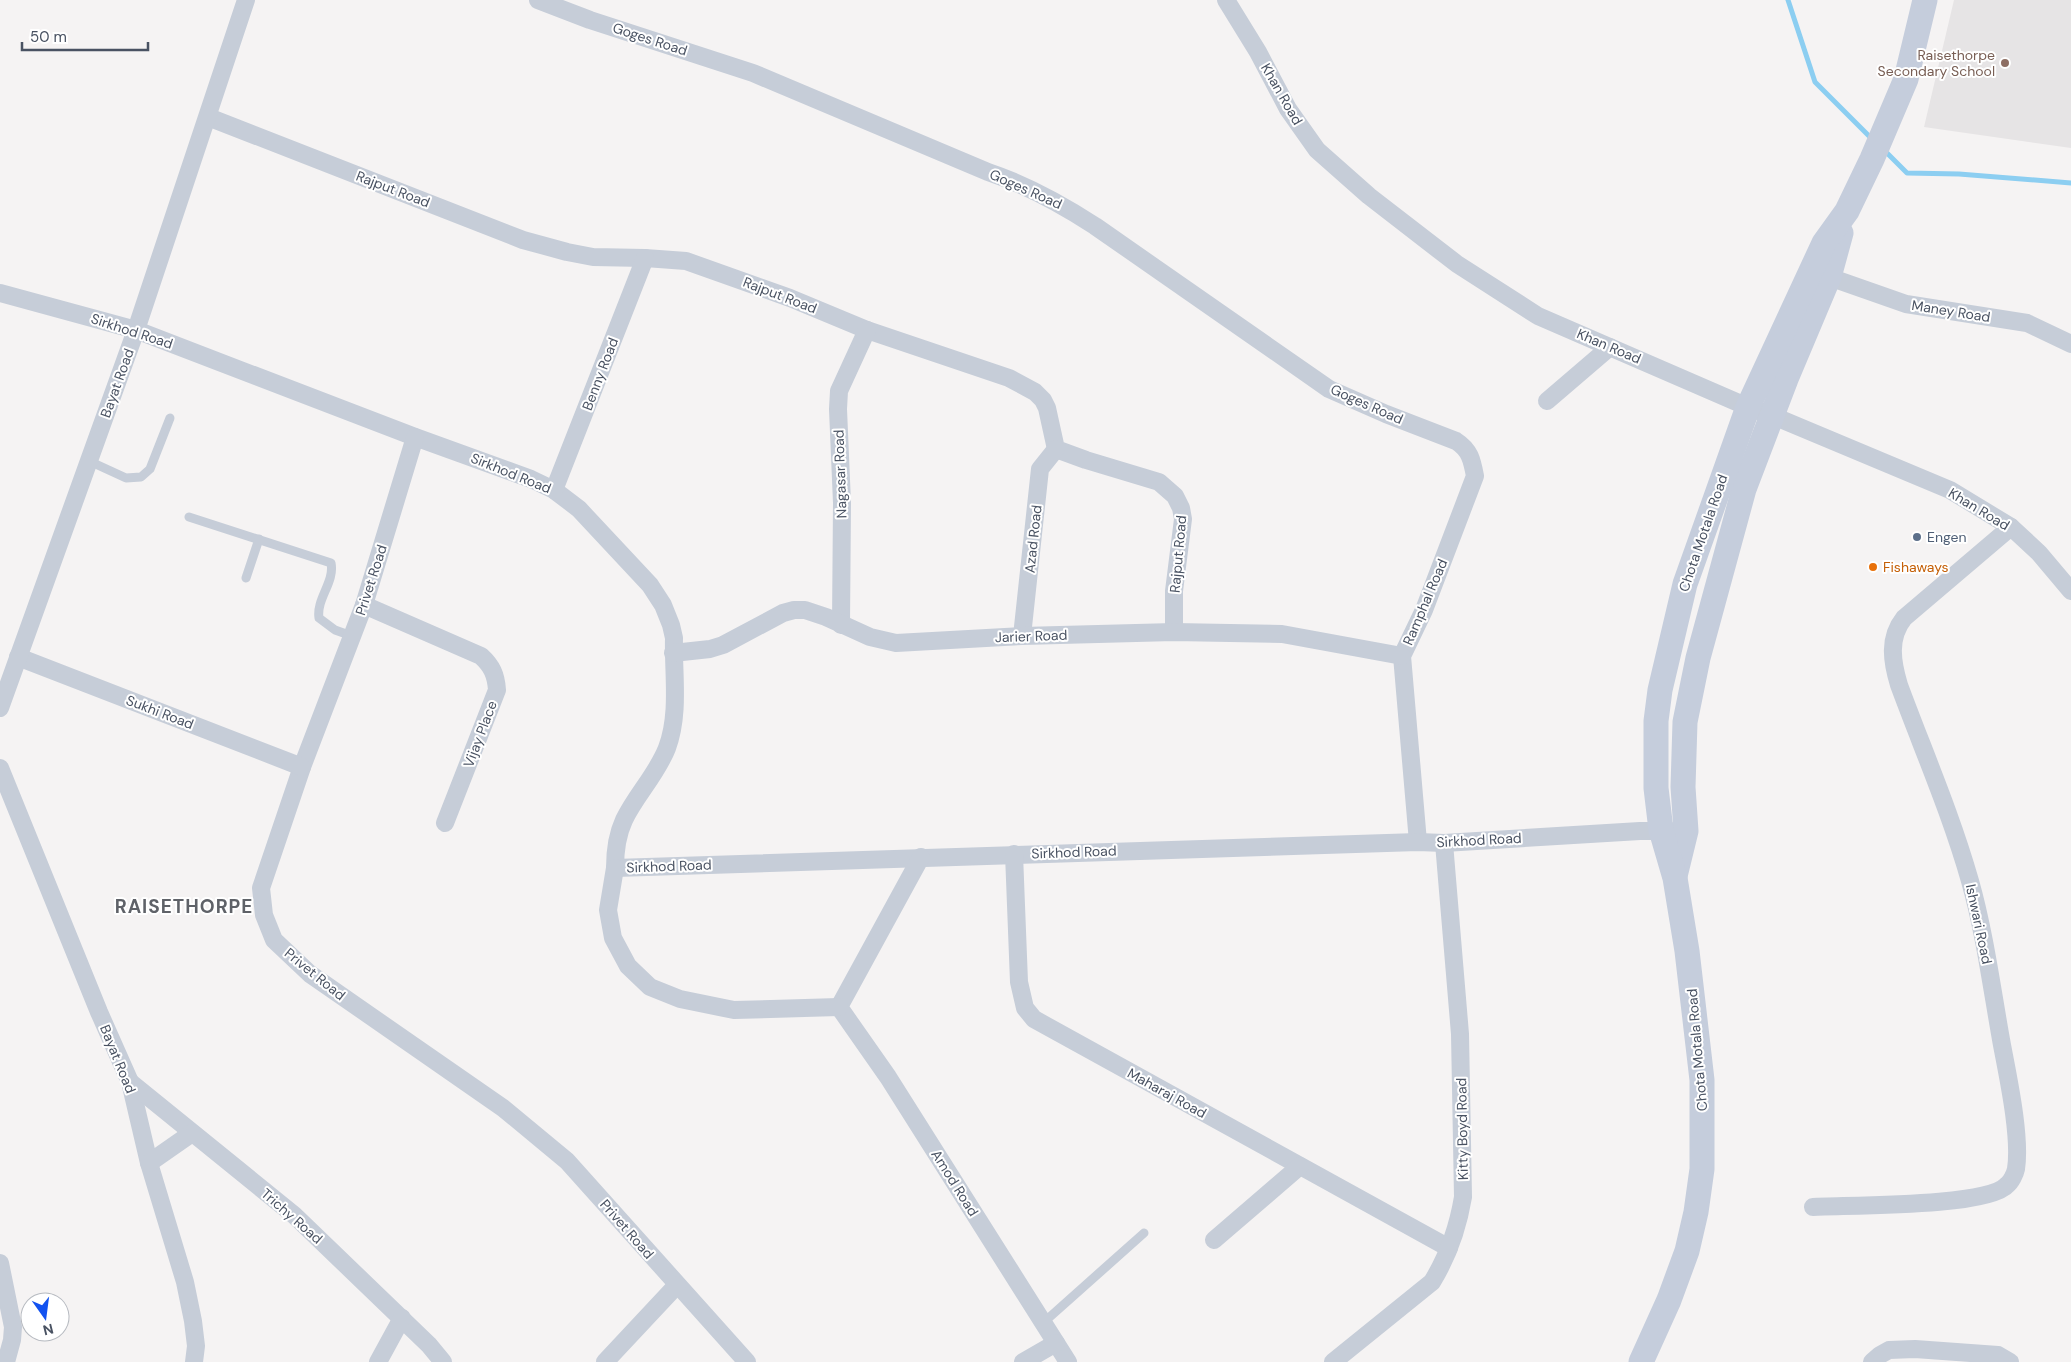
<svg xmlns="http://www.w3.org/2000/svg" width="2071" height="1362" viewBox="0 0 2071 1362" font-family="'DM Sans',sans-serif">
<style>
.education{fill:#e6e4e5}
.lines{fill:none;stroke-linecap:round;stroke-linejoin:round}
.stream{stroke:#8ccef1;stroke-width:5}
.lane{stroke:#c6cdd8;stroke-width:9}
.street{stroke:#c6cdd8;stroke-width:18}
.secondary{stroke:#c5cddc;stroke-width:25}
.education-dot{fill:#8d6e63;stroke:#fff;stroke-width:2}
.service-dot{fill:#5c6f8a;stroke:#fff;stroke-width:2}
.food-dot{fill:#e8710a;stroke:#fff;stroke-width:2}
.labels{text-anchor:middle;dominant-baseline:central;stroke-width:4;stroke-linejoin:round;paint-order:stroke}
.street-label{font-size:14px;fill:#495262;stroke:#fff}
.education-label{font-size:14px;fill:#785e54;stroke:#fff;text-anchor:end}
.service-label{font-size:14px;fill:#4e5e75;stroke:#fff;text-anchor:start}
.food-label{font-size:14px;fill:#c56008;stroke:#fff;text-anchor:start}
.district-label{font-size:19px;font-weight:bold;letter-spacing:1px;fill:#5f6268;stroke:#fff}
</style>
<rect width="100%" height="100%" fill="#f5f3f3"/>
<polygon class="education" points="1954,0 2071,0 2071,148 1924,127"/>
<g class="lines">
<g class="stream">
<polyline points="1788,0 1815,82 1872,139"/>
<polyline points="1884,150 1907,173 1959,174 2071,183"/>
</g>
<g class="lane">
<polyline points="89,461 126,478 141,477 150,469 170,418"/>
<path d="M189,517L331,563C335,582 316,599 319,618L335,630L352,636"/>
<polyline points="246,578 259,539"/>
<polyline points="1043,1323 1144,1233"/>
</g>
<g class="street">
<path d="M538,0L590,20L753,73L988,172C1027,185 1061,204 1095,226L1329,389L1386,414L1456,441C1470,450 1472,460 1475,476L1424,610L1402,656L1418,842"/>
<polyline points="1226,0 1258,52 1288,109 1317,150 1369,196 1457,264 1538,316 1748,407 1773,416 1950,490 2011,527 2039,553 2071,591"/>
<polyline points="208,117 523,240 567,252 593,257 645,258 686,261 790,298 867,330 1009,378 1035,392 1043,400 1047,408 1056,449 1086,460 1159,482 1175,496 1181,508 1183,519 1174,591 1174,632"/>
<polyline points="1829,277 1906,304 2027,323 2071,344"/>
<path d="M0,293L136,330L415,437L531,479L554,490L579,509L650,585L663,605L671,625L674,638C673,674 680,713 667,748C657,774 636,795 624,820C617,835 615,852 615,868L1418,842L1444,843L1640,831H1671"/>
<polyline points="1547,401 1610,347"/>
<polyline points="415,437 364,605 302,767 261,888 264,915 274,940 310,974 503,1108 567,1161 747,1362"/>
<polyline points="554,490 645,258"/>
<path d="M364,605L481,656C492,666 496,675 497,690L445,823"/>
<polyline points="841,625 842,503 838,409 839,391 867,330"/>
<polyline points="1022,636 1040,469 1056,449"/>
<polyline points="673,653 710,649 723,645 783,613 794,610 805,610 826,617 870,637 896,643 1022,636 1174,632 1282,634 1402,656"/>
<polyline points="18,657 302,767"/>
<polyline points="0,708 136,330 246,0"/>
<polyline points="0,768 99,1012 130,1082 149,1163 185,1282 193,1321 196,1346 194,1362"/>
<polyline points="1014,854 1019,982 1025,1008 1034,1019 1449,1248"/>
<polyline points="921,857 839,1007 888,1077 1068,1362"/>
<polyline points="615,868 608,910 613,938 628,966 650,987 680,999 734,1010 839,1007"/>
<polyline points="130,1082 294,1215 429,1345 443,1362"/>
<polyline points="149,1163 192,1133"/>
<path d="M1813,1207C1847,1205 1988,1207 2007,1185C2011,1182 2015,1174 2016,1169C2021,1137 2008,1077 2002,1045C1992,990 1985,934 1970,881C1951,814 1923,750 1899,685C1892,662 1888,638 1904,618L2011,527"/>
<polyline points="1214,1240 1300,1166"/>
<polyline points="0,1263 13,1327 12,1340 6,1362"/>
<polyline points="378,1362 402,1318"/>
<polyline points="605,1362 677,1285"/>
<polyline points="1023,1362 1056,1343"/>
<path d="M1333,1362L1432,1282C1448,1256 1458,1227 1463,1197L1460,1034L1444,843"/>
<polyline points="1872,1362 1880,1355 1889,1350 1915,1349 1998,1355 2010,1362"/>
</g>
<g class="secondary">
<polyline points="1675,876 1686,831 1683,787 1685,722 1698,658 1744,489 1786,379 1829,277 1841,233"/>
<polyline points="1641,1362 1669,1300 1687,1251 1696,1212 1702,1169 1702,1080 1687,951 1675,878 1661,830 1656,788 1656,721 1660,690 1685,584 1748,407 1824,243 1847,211 1872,159 1906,79 1925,0"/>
</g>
</g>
<circle class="education-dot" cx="2005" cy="63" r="5"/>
<circle class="service-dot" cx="1917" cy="537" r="5"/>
<circle class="food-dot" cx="1873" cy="567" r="5"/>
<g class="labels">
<g class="street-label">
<text transform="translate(650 39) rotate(18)">Goges Road</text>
<text transform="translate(1282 94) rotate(60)">Khan Road</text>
<text transform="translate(393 189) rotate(21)">Rajput Road</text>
<text transform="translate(1026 189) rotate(24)">Goges Road</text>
<text transform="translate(780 295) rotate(21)">Rajput Road</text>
<text transform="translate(1951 311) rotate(9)">Maney Road</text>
<text transform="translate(132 331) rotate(18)">Sirkhod Road</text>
<text transform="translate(1609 346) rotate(23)">Khan Road</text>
<text transform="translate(600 374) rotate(-69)">Benny Road</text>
<text transform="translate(117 383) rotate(-70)">Bayat Road</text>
<text transform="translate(1367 404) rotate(24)">Goges Road</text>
<text transform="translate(511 473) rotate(22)">Sirkhod Road</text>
<text transform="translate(840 474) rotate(-92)">Nagasar Road</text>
<text transform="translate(1979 509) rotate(31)">Khan Road</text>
<text transform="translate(1703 533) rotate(-71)">Chota Motala Road</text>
<text transform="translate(1033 539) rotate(-84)">Azad Road</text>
<text transform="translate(1178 554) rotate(-85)">Rajput Road</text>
<text transform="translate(371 580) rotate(-72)">Privet Road</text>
<text transform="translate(1425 602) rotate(-67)">Ramphal Road</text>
<text transform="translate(1031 636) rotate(-2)">Jarier Road</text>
<text transform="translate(160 712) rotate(21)">Sukhi Road</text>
<text transform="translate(480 734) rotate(-69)">Vijay Place</text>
<text transform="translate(1479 840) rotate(-3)">Sirkhod Road</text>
<text transform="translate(1074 852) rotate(-2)">Sirkhod Road</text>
<text transform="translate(669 866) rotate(-2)">Sirkhod Road</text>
<text transform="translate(1979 924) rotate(78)">Ishwari Road</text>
<text transform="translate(315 974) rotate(39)">Privet Road</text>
<text transform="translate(1697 1050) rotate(-95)">Chota Motala Road</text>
<text transform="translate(118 1059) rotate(68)">Bayat Road</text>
<text transform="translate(1167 1093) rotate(29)">Maharaj Road</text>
<text transform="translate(1462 1129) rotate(-91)">Kitty Boyd Road</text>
<text transform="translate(955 1183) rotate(58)">Amod Road</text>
<text transform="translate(292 1216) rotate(41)">Trichy Road</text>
<text transform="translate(627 1229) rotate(49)">Privet Road</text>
</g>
<g class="education-label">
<text x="1995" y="55">Raisethorpe<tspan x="1995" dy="16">Secondary School</tspan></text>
</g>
<g class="service-label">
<text x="1927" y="537">Engen</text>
</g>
<g class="food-label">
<text x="1883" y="567">Fishaways</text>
</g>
<g class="district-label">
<text x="184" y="906">RAISETHORPE</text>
</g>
</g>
<g transform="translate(45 1317) rotate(166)"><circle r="24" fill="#ffffff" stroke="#b6bac0"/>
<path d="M0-4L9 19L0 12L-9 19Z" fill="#1252f0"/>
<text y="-8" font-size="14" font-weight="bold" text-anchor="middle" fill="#495262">N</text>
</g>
<path d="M22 42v8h126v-8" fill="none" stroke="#495262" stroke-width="2.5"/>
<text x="30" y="42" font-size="15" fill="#495262" stroke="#ffffff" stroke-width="4" paint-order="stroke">50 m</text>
</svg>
